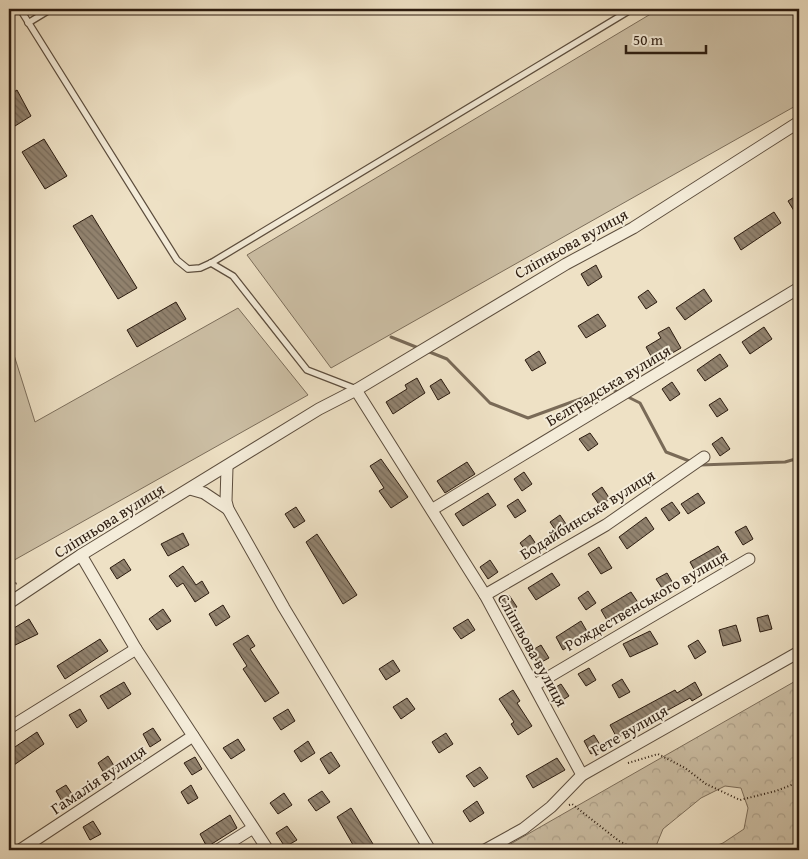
<svg xmlns="http://www.w3.org/2000/svg" width="808" height="859" viewBox="0 0 808 859" font-family="'Gentium Book Plus',serif">
<style>
.green{fill:#cdc0a6;stroke:#7c6e5b}
.forest{fill:url(#forest-crowns);stroke:#7c6e5b}
.lines{fill:none;stroke-linecap:round;stroke-linejoin:round}
.stream{stroke:#796a57;stroke-width:3}
.building{fill:url(#building-back-hatch);stroke:#2c1c10}
.lane-casing{stroke:#5c4d3d;stroke-width:8}
.street-casing{stroke:#5c4d3d;stroke-width:13}
.path{stroke:#2c1c10;stroke-width:2;stroke-dasharray:1 2.5;stroke-linecap:butt}
.lane{stroke:#f4ecd9;stroke-width:5.5}
.street{stroke:#f4ecd9;stroke-width:11}
.labels{text-anchor:middle;dominant-baseline:central;stroke-width:4;stroke-linejoin:round;paint-order:stroke}
.street-label{font-size:16px;fill:#2c1c10;stroke:#f4ecd9}
</style>
<defs>
<pattern id="forest-crowns" width="20" height="18" patternUnits="userSpaceOnUse" patternTransform="scale(1.25)"><rect width="20" height="18" fill="#cdc0a6"/><path d="M2 6a3 3 0 1 1 6 0M12 15a3 3 0 1 1 6 0" fill="none" stroke="#b0a48e"/></pattern>
<pattern id="building-back-hatch" width="6" height="6" patternUnits="userSpaceOnUse" patternTransform="scale(1.25)"><rect width="6" height="6" fill="#91826e"/><path d="M-1 5l2 2M0 0l6 6M5-1l2 2" fill="none" stroke="#776a59"/></pattern>
</defs>
<rect width="100%" height="100%" fill="#eee1c5"/>
<filter id="stains"><feTurbulence type="fractalNoise" baseFrequency=".004" numOctaves="4"/><feColorMatrix values="0 0 0 0 .2 0 0 0 0 .09 0 0 0 0 .02 0 0 0 .5 -.17"/></filter>
<radialGradient id="worn" r=".72"><stop offset=".6" stop-color="#630" stop-opacity="0"/><stop offset="1" stop-color="#630" stop-opacity=".3"/></radialGradient>
<g class="green">
<polygon points="659,9 799,9 799,104 331,368 247,255"/>
<polygon points="238,308 308,395 9,563 9,339 35,422"/>
</g>
<polygon class="forest" points="799,679 799,850 705,850 723,843 744,829 748,808 741,788 725,786 701,798 663,829 656,846 660,850 500,850"/>
<g class="lines">
<g class="stream">
<polyline points="391,337 421,349"/>
<polyline points="427,351 447,359 490,403 528,418 610,388 618,392"/>
<polyline points="626,396 640,403 666,452 692,462"/>
<polyline points="700,465 785,462 799,458"/>
</g>
</g>
<g class="building">
<polygon points="17,90 31,116 15,126 9,115 9,95"/>
<polygon points="44,139 67,176 45,189 22,152"/>
<polygon points="799,194 799,219 788,201"/>
<polygon points="774,212 781,223 741,250 734,238"/>
<polygon points="92,215 137,288 118,299 73,226"/>
<polygon points="596,265 602,277 588,286 581,274"/>
<polygon points="704,289 712,301 685,320 676,308"/>
<polygon points="648,290 657,302 646,309 638,297"/>
<polygon points="176,302 186,319 137,347 127,330"/>
<polygon points="598,314 606,326 586,338 578,326"/>
<polygon points="669,327 681,348 655,363 646,347 661,338 658,333"/>
<polygon points="764,327 772,339 750,354 742,342"/>
<polygon points="539,351 546,363 532,371 525,360"/>
<polygon points="720,354 728,366 705,381 697,370"/>
<polygon points="417,378 425,393 393,414 386,402 407,389 405,385"/>
<polygon points="441,379 450,393 438,400 430,386"/>
<polygon points="672,382 680,394 670,401 662,389"/>
<polygon points="720,398 728,410 717,417 709,405"/>
<polygon points="590,433 598,444 588,451 579,439"/>
<polygon points="722,437 730,449 720,456 712,444"/>
<polygon points="381,459 408,497 391,508 379,491 384,488 370,466"/>
<polygon points="467,462 475,474 445,493 437,481"/>
<polygon points="524,472 532,484 522,491 514,479"/>
<polygon points="602,487 610,499 600,506 592,494"/>
<polygon points="488,493 496,505 463,526 455,514"/>
<polygon points="698,493 705,503 688,514 681,504"/>
<polygon points="518,499 526,511 515,518 507,506"/>
<polygon points="672,502 680,513 669,521 661,509"/>
<polygon points="296,507 305,521 294,528 285,514"/>
<polygon points="560,515 568,527 558,534 550,522"/>
<polygon points="646,517 654,529 627,549 619,537"/>
<polygon points="746,526 753,539 743,545 735,532"/>
<polygon points="183,533 189,545 168,556 161,544"/>
<polygon points="317,534 357,595 343,604 306,542"/>
<polygon points="530,535 538,547 528,554 520,543"/>
<polygon points="718,546 725,558 697,575 690,562"/>
<polygon points="599,547 612,568 601,574 588,554"/>
<polygon points="124,559 131,570 117,579 110,568"/>
<polygon points="490,560 498,572 488,579 480,567"/>
<polygon points="183,566 196,585 202,581 209,593 195,602 183,583 177,587 169,576"/>
<polygon points="552,573 560,585 536,600 528,588"/>
<polygon points="667,573 674,585 664,591 656,579"/>
<polygon points="588,591 596,603 586,610 578,598"/>
<polygon points="631,592 639,604 608,622 601,610"/>
<polygon points="509,595 517,607 507,614 499,602"/>
<polygon points="223,605 230,617 216,626 209,614"/>
<polygon points="163,609 171,621 157,630 149,619"/>
<polygon points="768,615 772,629 760,632 757,618"/>
<polygon points="29,619 38,634 9,648 9,631"/>
<polygon points="468,619 475,630 461,639 453,628"/>
<polygon points="581,621 588,633 563,650 556,637"/>
<polygon points="736,625 741,641 723,646 719,630"/>
<polygon points="650,631 658,644 630,657 623,644"/>
<polygon points="248,635 255,646 250,649 279,693 265,702 243,669 247,666 233,644"/>
<polygon points="100,639 108,651 65,679 57,666"/>
<polygon points="698,640 706,652 695,659 688,646"/>
<polygon points="541,645 549,658 538,664 531,651"/>
<polygon points="393,660 400,671 386,680 379,669"/>
<polygon points="589,668 596,680 586,686 578,674"/>
<polygon points="622,679 630,692 619,698 612,685"/>
<polygon points="124,682 131,694 108,709 100,696"/>
<polygon points="695,682 702,695 692,701 690,698 617,738 610,725 675,690 677,693"/>
<polygon points="561,684 569,696 558,703 551,690"/>
<polygon points="513,690 520,701 517,703 532,726 518,735 511,724 514,722 499,699"/>
<polygon points="407,698 415,709 401,719 393,707"/>
<polygon points="80,709 87,721 77,728 69,715"/>
<polygon points="288,709 295,721 281,730 273,718"/>
<polygon points="153,728 161,740 150,747 143,734"/>
<polygon points="37,732 44,744 14,765 9,757 9,751"/>
<polygon points="446,733 453,744 439,753 432,742"/>
<polygon points="594,735 602,748 591,754 584,741"/>
<polygon points="238,739 245,750 231,759 223,748"/>
<polygon points="308,741 315,753 301,762 294,751"/>
<polygon points="331,752 340,766 329,774 320,759"/>
<polygon points="108,756 116,769 105,775 98,763"/>
<polygon points="195,757 202,769 192,775 184,763"/>
<polygon points="557,758 565,770 533,788 526,776"/>
<polygon points="480,767 488,778 474,787 466,776"/>
<polygon points="66,785 74,797 63,803 56,791"/>
<polygon points="191,785 198,798 188,804 181,792"/>
<polygon points="322,791 330,802 316,811 308,800"/>
<polygon points="284,793 292,805 278,814 270,803"/>
<polygon points="477,801 484,813 470,822 463,811"/>
<polygon points="351,808 373,844 363,850 356,850 337,817"/>
<polygon points="230,815 237,828 207,847 200,834"/>
<polygon points="93,821 101,834 90,840 83,827"/>
<polygon points="287,826 297,840 285,847 276,833"/>
</g>
<g class="lines">
<g class="lane-casing">
<g id="lane">
<polyline points="20,9 177,260 188,269 200,268 211,263 632,9"/>
<polyline points="28,23 51,9"/>
<polyline points="211,263 233,276 307,370 356,389"/>
</g>
</g>
<g class="street-casing">
<g id="street">
<polyline points="356,390 485,595 582,775"/>
<polyline points="227,467 226,501 228,509 284,608 430,850"/>
<polyline points="190,489 204,493 228,509"/>
<polyline points="433,509 799,288"/>
<polyline points="81,555 136,649 268,850"/>
<polyline points="485,595 606,525 704,457"/>
<polyline points="9,603 81,555 319,409 356,390 566,264 633,228 799,122"/>
<polyline points="535,685 749,559"/>
<polyline points="9,728 136,649"/>
<polyline points="20,850 193,736"/>
<polyline points="218,850 253,828"/>
<polyline points="485,850 523,829 551,807 582,775 799,652"/>
</g>
</g>
<g class="path">
<polyline points="9,586 17,583"/>
<polyline points="628,763 658,754 685,768 706,784 740,800 776,791 799,782"/>
<polyline points="569,805 572,804 619,841 637,850"/>
</g>
<use href="#lane" class="lane"/>
<use href="#street" class="street"/>
</g>
<g class="labels">
<g class="street-label">
<text transform="translate(571 243) rotate(-29)">Сліпньова вулиця</text>
<text transform="translate(608 385) rotate(-31)">Бєлградська вулиця</text>
<text transform="translate(587 514) rotate(-32)">Бодайбинська вулиця</text>
<text transform="translate(109 520) rotate(-32)">Сліпньова вулиця</text>
<text transform="translate(646 600) rotate(-30)">Рождественського вулиця</text>
<text transform="translate(533 650) rotate(61)">Сліпньова вулиця</text>
<text transform="translate(629 730) rotate(-30)">Гете вулиця</text>
<text transform="translate(98 779) rotate(-34)">Гамалія вулиця</text>
</g>
</g>
<rect width="808" height="859" fill="none" stroke="#eee1c5" stroke-width="30"/>
<rect x="10" y="10" width="788" height="839" fill="none" stroke="#2c1c10" stroke-width="2.5"/>
<rect x="15" y="15" width="778" height="829" fill="none" stroke="#2c1c10"/>
<path d="M626 45v8h80v-8" fill="none" stroke="#2c1c10" stroke-width="2.5"/>
<text x="633" y="45" font-size="15" fill="#2c1c10" stroke="#f4ecd9" stroke-width="4" paint-order="stroke">50 m</text>
<rect width="100%" height="100%" filter="url(#stains)"/>
<rect width="100%" height="100%" fill="url(#worn)"/>
</svg>
